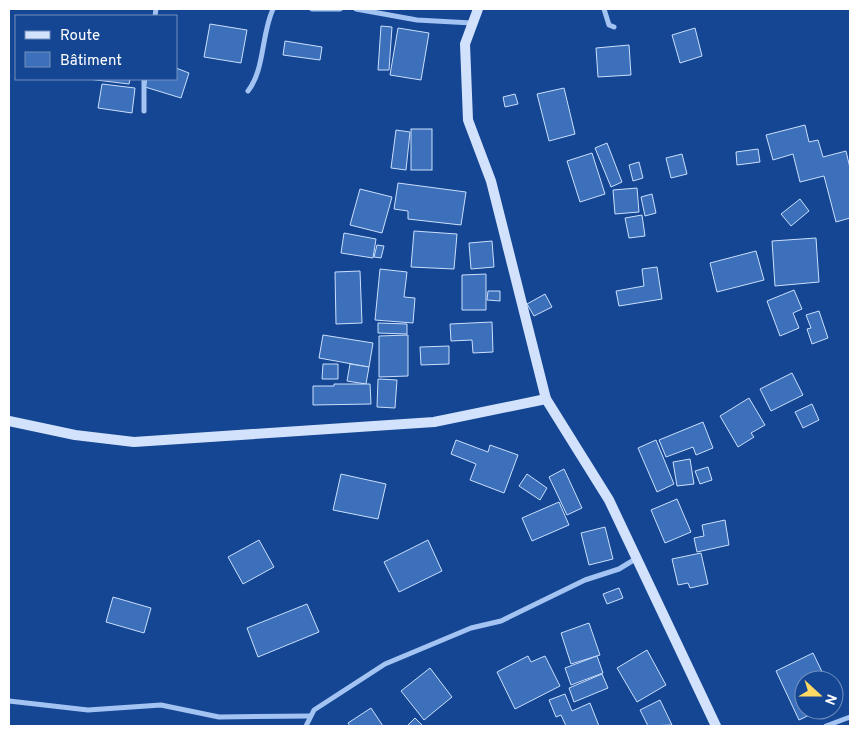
<svg xmlns="http://www.w3.org/2000/svg" width="859" height="735" viewBox="0 0 859 735" font-family="Overpass,sans-serif">
<style>
.building{fill:#3d70bb;stroke:#cadffc}
.lines{fill:none;stroke-linecap:round;stroke-linejoin:round}
.street{stroke:#a3c3f2;stroke-width:5}
.secondary{stroke:#d2e2fc;stroke-width:10}
</style>
<rect width="100%" height="100%" fill="#144693"/>
<g class="building">
<polygon points="210,24 247,30 241,63 204,57"/>
<polygon points="381,26 392,27 389,70 378,70"/>
<polygon points="398,28 429,33 421,80 390,75"/>
<polygon points="695,28 702,56 680,63 672,35"/>
<polygon points="285,41 322,47 320,60 283,55"/>
<polygon points="629,45 631,75 598,77 596,48"/>
<polygon points="176,68 189,73 181,98 145,87 147,79 176,79"/>
<polygon points="88,79 130,79 129,84"/>
<polygon points="102,84 135,88 132,113 98,108"/>
<polygon points="564,88 575,134 549,141 537,94"/>
<polygon points="515,94 518,104 505,107 503,97"/>
<polygon points="805,125 809,142 818,140 823,157 846,151 850,168 850,218 836,222 824,176 800,182 793,154 773,160 766,135"/>
<rect x="411" y="129" width="21" height="41"/>
<polygon points="396,130 410,132 406,170 391,168"/>
<polygon points="607,143 622,182 611,187 595,148"/>
<polygon points="758,149 760,162 737,165 736,152"/>
<polygon points="592,153 605,194 580,202 567,161"/>
<polygon points="682,154 687,174 671,178 666,158"/>
<polygon points="639,162 643,178 633,181 629,165"/>
<polygon points="398,183 466,192 461,225 408,219 408,211 394,209"/>
<polygon points="637,188 639,212 615,214 613,190"/>
<polygon points="360,189 392,197 382,233 350,225"/>
<polygon points="652,194 656,213 645,216 641,197"/>
<polygon points="800,199 809,211 791,226 781,214"/>
<polygon points="642,215 645,236 629,238 625,218"/>
<polygon points="414,231 457,234 454,269 411,267"/>
<polygon points="344,233 376,239 373,258 341,253"/>
<polygon points="816,238 819,282 775,286 772,241"/>
<polygon points="492,241 494,267 471,269 469,243"/>
<polygon points="377,245 384,246 381,258 374,257"/>
<polygon points="756,251 764,280 717,292 710,263"/>
<polygon points="657,267 662,299 619,306 616,291 644,286 642,269"/>
<polygon points="380,269 407,272 404,297 415,298 413,323 375,320"/>
<polygon points="360,271 362,323 336,324 335,272"/>
<polygon points="486,274 486,310 462,310 462,275"/>
<polygon points="794,290 802,309 793,313 799,328 780,336 767,301"/>
<polygon points="488,291 500,291 500,301 487,300"/>
<polygon points="545,294 552,307 534,316 527,304"/>
<polygon points="819,311 828,338 812,344 807,329 811,328 806,315"/>
<polygon points="492,322 493,352 473,353 472,340 451,341 450,324"/>
<polygon points="378,323 407,324 407,334 378,333"/>
<polygon points="323,335 373,343 369,367 319,358"/>
<polygon points="408,335 408,376 379,377 379,336"/>
<polygon points="449,346 449,364 421,365 420,347"/>
<polygon points="323,364 338,364 338,379 322,379"/>
<polygon points="350,364 369,367 366,384 347,381"/>
<polygon points="792,373 803,395 771,411 760,389"/>
<polygon points="378,379 397,380 395,408 377,407"/>
<polygon points="334,384 370,384 371,404 313,405 313,386 334,386"/>
<polygon points="749,398 765,425 751,433 754,437 738,447 720,416"/>
<polygon points="812,404 819,420 803,428 795,412"/>
<polygon points="703,422 713,448 696,455 693,447 666,457 659,440"/>
<polygon points="456,440 488,452 490,445 518,455 504,493 470,480 476,464 451,454"/>
<polygon points="656,440 674,484 657,492 638,448"/>
<polygon points="690,459 694,484 677,486 673,462"/>
<polygon points="708,467 712,480 700,484 695,471"/>
<polygon points="564,469 582,508 567,515 549,477"/>
<polygon points="341,474 386,484 378,519 333,510"/>
<polygon points="527,474 547,488 540,500 519,486"/>
<polygon points="677,499 691,532 665,543 651,510"/>
<polygon points="559,502 569,525 532,541 522,518"/>
<polygon points="725,520 729,545 697,552 694,538 704,536 702,525"/>
<polygon points="605,527 613,559 589,565 581,533"/>
<polygon points="259,540 274,567 243,584 228,557"/>
<polygon points="428,540 442,571 399,592 384,562"/>
<polygon points="701,553 708,584 690,588 688,583 678,585 672,559"/>
<polygon points="619,588 623,598 607,604 603,594"/>
<polygon points="113,597 151,608 144,633 106,622"/>
<polygon points="307,604 319,632 258,657 247,628"/>
<polygon points="589,623 600,655 571,664 561,633"/>
<polygon points="647,650 666,685 637,702 617,668"/>
<polygon points="813,653 826,680 804,680 804,710 820,710 799,720 776,671"/>
<polygon points="528,656 531,662 545,656 560,686 515,709 497,672"/>
<polygon points="597,656 603,673 571,685 565,668"/>
<polygon points="430,668 452,697 424,720 401,691"/>
<polygon points="602,674 608,688 574,702 569,688"/>
<polygon points="565,694 572,711 590,703 599,726 566,726 561,715 556,717 549,700"/>
<polygon points="660,700 672,725 648,726 640,710"/>
<polygon points="371,708 383,726 350,726 348,723"/>
<polygon points="415,718 423,726 407,726"/>
</g>
<g class="lines">
<g class="street">
<polyline points="312,9 340,9"/>
<polyline points="356,9 417,20 472,23"/>
<polyline points="604,9 609,25 614,27"/>
<polyline points="155,16 156,9"/>
<polyline points="144,79 144,111"/>
<path d="M248,91C265,69 261,35 273,9"/>
<polyline points="9,701 88,710 161,705 219,717 310,716"/>
<polyline points="306,726 314,710 385,664 471,628 501,621 585,580 619,569 637,558"/>
<polyline points="826,726 850,717"/>
</g>
<g class="secondary">
<polyline points="478,9 465,44 468,120 491,181 546,399"/>
<polyline points="9,421 75,435 134,442 434,422 546,399 609,500 716,726"/>
</g>
</g>
<rect width="859" height="735" fill="none" stroke="#ffffff" stroke-width="20"/>
<rect x="15" y="15" width="162" height="65" fill="#144693" stroke="#7290be"/>
<rect x="25" y="31" width="25" height="8" fill="#d2e2fc" stroke="#7290be"/>
<text x="60" y="40" font-size="15" fill="#ffffff">Route</text>
<rect x="25" y="52" width="25" height="15" fill="#3d70bb" stroke="#7290be"/>
<text x="60" y="65" font-size="15" fill="#ffffff">Bâtiment</text>
<g transform="translate(819 695) rotate(111)"><circle r="24" fill="#144693" stroke="#7290be"/>
<path d="M0-4L9 19L0 12L-9 19Z" fill="#ffd964"/>
<text y="-8" font-size="14" font-weight="bold" text-anchor="middle" fill="#ffffff">N</text>
</g>
</svg>
